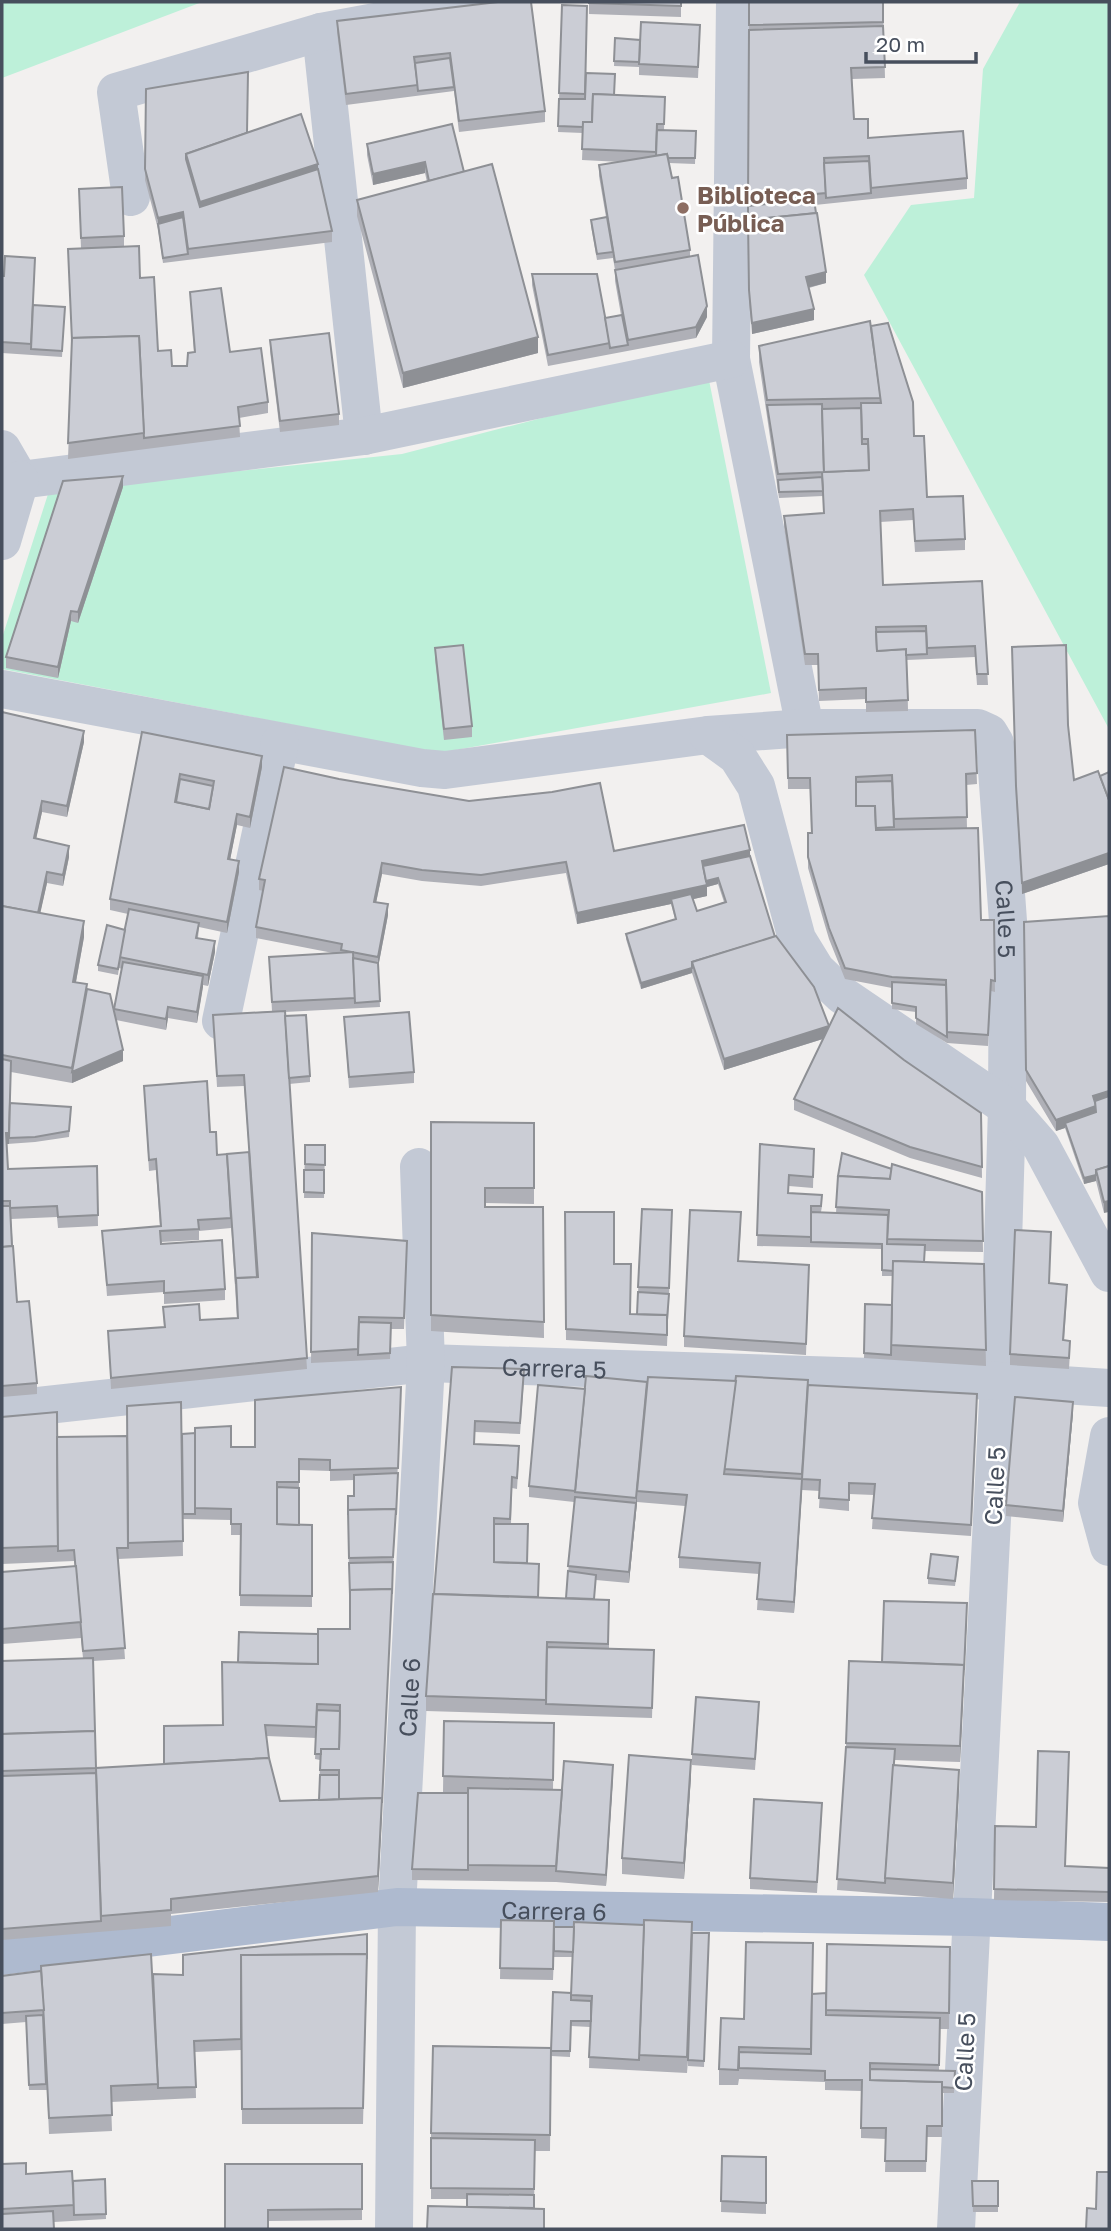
<svg xmlns="http://www.w3.org/2000/svg" width="1111" height="2231" viewBox="0 0 1111 2231" font-family="'Golos Text',sans-serif">
<style>
.green{fill:#bdf0d9}
.lines{fill:none;stroke-linecap:round;stroke-linejoin:round}
.minor{stroke:#c3c9d5;stroke-width:38}
.major{stroke:#aebacf;stroke-width:38}
.wall{fill:#afb0b7;fill-rule:evenodd}
.shaded-wall{fill:#8e9095}
.building{fill:#cbcdd5;stroke:#8e9095;stroke-width:2;fill-rule:evenodd}
.education-dot{fill:#8d6e63;stroke:#fff;stroke-width:2.5}
.labels{text-anchor:middle;dominant-baseline:central;stroke-width:5;stroke-linejoin:round;paint-order:stroke}
.education-label{font-size:24px;font-weight:bold;fill:#785e54;stroke:#fff;text-anchor:start}
.street-label{font-size:24px;fill:#474f5d;stroke:#fff}
</style>
<rect width="100%" height="100%" fill="#f2f0ef"/>
<g class="green">
<polygon points="2,2 202,2 2,78"/>
<polygon points="1020,2 1109,2 1109,729 864,275 911,205 974,198 983,69"/>
<polygon points="708,375 771,693 439,753 2,669 2,638 49,491 402,454"/>
</g>
<g class="lines">
<g class="minor">
<polyline points="735,2 731,359 805,728"/>
<polyline points="321,32 364,436"/>
<polyline points="131,197 116,92 321,32 483,2"/>
<polyline points="2,449 20,480"/>
<polyline points="20,480 364,436 731,359"/>
<polyline points="2,541 20,480"/>
<path id="s1" d="M2,689L422,768L445,770L708,735L805,728H978L989,733L995,743L1008,921L1007,1107L999,1381L956,2229"/>
<polyline points="708,735 737,756 756,786 797,939 816,970 842,995 1007,1107 1041,1146 1109,1273"/>
<polyline points="221,1021 280,743"/>
<path id="s2" d="M2,1410L426,1363L999,1381L1109,1388"/>
<polyline points="1109,1436 1097,1503 1109,1547"/>
<path id="s3" d="M394,2229L397,1907L426,1363L419,1167"/>
</g>
<path class="major" id="s4" d="M2,1956L397,1907L971,1917L1109,1922"/>
</g>
<g class="wall">
<polygon points="498,2 545,111 545,122 459,132 454,91 346,105 337,32 337,21"/>
<polygon points="589,2 681,2 681,17 589,14"/>
<polygon points="749,2 883,2 885,78 852,79 854,119 868,138 967,178 967,189 815,205 826,283 809,288 814,320 752,334 749,301"/>
<polygon points="562,5 586,73 614,95 665,97 664,130 696,131 695,164 669,163 690,250 690,256 707,317 696,338 548,366 532,285 532,274 605,318 621,315 615,281 615,270 613,258 597,260 591,226 591,220 606,217 599,176 599,165 621,162 582,160 583,133 558,132"/>
<polygon points="700,36 698,78 639,75 639,66 639,67 614,66 615,38 640,40"/>
<polygon points="146,89 248,133 318,169 332,231 332,242 163,263 158,229 145,180"/>
<polygon points="367,144 464,172 538,353 403,388 357,216 357,200 427,182 425,173 373,185 367,155"/>
<polygon points="79,200 124,236 124,247 140,278 158,351 172,366 187,366 194,352 190,292 230,352 268,402 268,413 239,418 240,437 68,459 72,347 81,248"/>
<polygon points="35,269 33,305 65,307 62,357 2,353 2,276"/>
<polygon points="871,326 914,436 927,497 965,539 965,550 915,552 913,520 880,522 883,585 982,581 988,685 977,685 975,657 907,660 908,711 866,712 866,699 819,701 818,665 805,665 784,527 784,516 823,513 823,496 779,498 759,362 759,346"/>
<polygon points="270,340 339,414 339,425 280,432 270,351"/>
<polygon points="123,487 78,623 71,621 58,678 6,668 6,657"/>
<polygon points="1012,647 1068,725 1074,780 1100,776 1109,772 1109,864 1022,894 1016,797"/>
<polygon points="435,648 472,726 472,737 444,740 435,659"/>
<polygon points="2,712 84,742 67,817 42,812 36,838 69,857 63,886 47,883 40,913 84,937 76,982 87,989 114,1011 122,969 119,968 119,967 118,975 98,971 98,965 125,930 128,914 110,910 110,899 142,732 262,767 250,828 237,825 230,860 239,872 227,933 199,927 198,938 215,952 208,986 203,985 197,1023 168,1018 166,1030 116,1020 123,1061 72,1083 11,1072 10,1103 71,1112 69,1137 35,1142 7,1144 8,1169 97,1166 98,1226 58,1228 57,1217 11,1219 17,1302 37,1383 37,1394 2,1397"/>
<polygon points="975,730 977,784 966,785 967,828 981,920 994,920 995,992 991,991 988,1046 947,1043 916,1024 916,1012 892,1009 892,988 845,979 829,939 808,868 808,833 811,833 810,789 788,789 787,735"/>
<path d="M284,767L614,851L750,856L775,937L829,1026L904,1060L981,1113L982,1178L910,1158L794,1110V1099L823,1039L724,1070L692,973L641,989L626,939V934L675,919L671,904L577,924L566,873L481,886L422,881L382,874L376,902L388,915L378,967L380,1007L285,1012V1016L310,1076V1082L289,1084L307,1369L111,1389L108,1331L164,1328L163,1307L200,1320L237,1318L231,1223V1228L199,1231V1240L161,1242V1244L225,1289V1300L164,1304V1292L107,1296L102,1231L160,1227L156,1170L149,1171L144,1086L210,1132L217,1155L249,1152L244,1086L217,1087L213,1015L272,1011L269,957L333,953L256,938V927L263,891L259,890V879ZM718,884L724,902L697,911L693,899L707,896V887Z"/>
<polygon points="1109,916 1104,1213 1096,1181 1084,1184 1065,1128 1056,1131 1026,1081 1024,922"/>
<polygon points="344,1017 414,1072 414,1083 349,1088"/>
<polygon points="431,1122 534,1123 534,1204 485,1203 485,1207 543,1207 544,1338 431,1331"/>
<polygon points="760,1144 814,1149 813,1188 789,1186 789,1193 822,1206 821,1212 836,1213 838,1176 892,1169 982,1192 983,1252 925,1251 924,1262 984,1264 986,1366 864,1358 865,1304 892,1305 893,1276 882,1276 882,1249 757,1246"/>
<polygon points="305,1145 325,1145 324,1198 304,1198"/>
<polygon points="642,1209 672,1221 667,1346 566,1340 565,1212 614,1264 630,1314 637,1314"/>
<polygon points="741,1223 739,1261 809,1265 806,1355 684,1347 684,1336"/>
<polygon points="312,1233 407,1241 404,1329 391,1329 390,1359 311,1363"/>
<polygon points="1050,1283 1067,1296 1064,1341 1070,1352 1069,1369 1010,1365 1010,1354"/>
<polygon points="452,1367 524,1380 520,1434 475,1432 474,1444 519,1457 517,1489 512,1488 511,1524 539,1597 566,1598 574,1502 529,1497 529,1486 585,1389 647,1382 808,1385 977,1405 971,1536 872,1529 874,1495 849,1494 849,1511 819,1508 820,1491 802,1490 794,1613 757,1610 759,1574 679,1568 679,1557 685,1506 637,1502 629,1583 596,1580 594,1599 609,1600 609,1649 654,1650 652,1718 426,1711 426,1696"/>
<path d="M401,1398L378,1892L171,1914V1926L2,1940V1661L83,1658L81,1638L2,1644V1572L75,1566L74,1561L2,1564V1417L57,1448L127,1436L181,1402L183,1556L118,1559L125,1659L93,1661L96,1773L164,1764L223,1725L238,1662L318,1634L350,1629L348,1521L354,1496V1480L330,1481V1471L299,1470V1525H312V1607L240,1606V1535H231V1520L183,1519L182,1434L231,1447H255ZM266,1736L316,1738L315,1759L320,1760L319,1800L280,1801L269,1758Z"/>
<polygon points="1073,1413 1063,1522 1006,1516 1006,1505"/>
<polygon points="958,1562 955,1586 928,1584 928,1578"/>
<polygon points="967,1614 960,1762 895,1760 894,1765 959,1786 953,1899 837,1890 846,1747 849,1661 882,1662"/>
<polygon points="759,1713 755,1770 692,1765 692,1754"/>
<polygon points="444,1721 554,1723 553,1789 562,1790 613,1776 606,1886 556,1882 412,1880 412,1869 468,1793 443,1792"/>
<polygon points="691,1776 684,1879 622,1874 622,1858"/>
<polygon points="822,1814 817,1893 750,1889 750,1878"/>
<polygon points="995,1826 1065,1866 1109,1868 1109,1902 994,1900"/>
<polygon points="501,1920 554,1927 709,1933 704,2067 688,2066 688,2060 687,2073 589,2068 590,2027 571,2026 570,2057 551,2056 550,2151 535,2151 534,2208 467,2207 467,2199 431,2199 431,2133 551,2048 571,1993 573,1957 554,1957 554,1955 553,1980 500,1979"/>
<polygon points="950,1947 949,2029 940,2029 939,2070 955,2071 954,2093 942,2093 942,2137 927,2137 926,2172 885,2172 886,2139 861,2138 861,2091 825,2090 825,2082 739,2079 738,2085 719,2085 719,2069 744,2019 812,1994 826,1993"/>
<polygon points="367,1970 363,2124 242,2124 241,1988 241,2050 195,2052 196,2098 111,2102 112,2131 49,2134 47,2090 29,2090 26,2022 2,2024 2,1976 183,1975"/>
<polygon points="722,2156 766,2157 766,2214 721,2212"/>
<polygon points="2,2164 26,2174 73,2181 105,2179 106,2219 54,2222 2,2229"/>
<polygon points="362,2164 362,2220 268,2221 225,2229"/>
<polygon points="972,2181 998,2181 998,2212 973,2212"/>
</g>
<g class="shaded-wall">
<polygon points="425,162 425,173 373,185 373,174"/>
<polygon points="318,164 318,180 200,218 200,202"/>
<polygon points="183,212 183,223 158,224 158,218"/>
<polygon points="826,272 826,283 806,288 806,277"/>
<polygon points="707,306 707,317 696,338 696,327"/>
<polygon points="814,309 814,320 752,334 752,323"/>
<polygon points="538,337 538,353 403,388 403,373"/>
<polygon points="123,476 123,487 78,623 78,612"/>
<polygon points="71,611 71,621 58,678 58,667"/>
<polygon points="84,731 84,742 67,817 67,806"/>
<polygon points="262,756 262,767 250,828 250,817"/>
<polygon points="42,801 42,812 34,849 34,838"/>
<polygon points="237,814 237,825 228,870 228,859"/>
<polygon points="69,846 69,857 63,886 63,875"/>
<polygon points="750,850 750,861 702,867 702,861"/>
<polygon points="1109,853 1109,864 1022,894 1022,883"/>
<polygon points="239,861 239,872 227,933 227,922"/>
<polygon points="382,863 382,874 374,913 374,902"/>
<polygon points="47,872 47,883 37,928 37,917"/>
<polygon points="718,878 718,884 707,887 707,896 672,904 671,899 671,904 577,924 577,913"/>
<polygon points="388,904 388,915 378,968 378,957"/>
<polygon points="84,921 84,937 73,998 73,982"/>
<polygon points="215,941 215,952 208,986 208,975"/>
<polygon points="692,968 692,973 641,989 641,983"/>
<polygon points="203,976 203,987 197,1023 197,1012"/>
<polygon points="87,984 87,1000 123,1050 123,1061 72,1083 72,1068"/>
<polygon points="168,1007 168,1018 166,1030 166,1019"/>
<polygon points="829,1026 829,1037 724,1070 724,1059"/>
<polygon points="11,1061 9,1144 6,1144 6,1133"/>
<polygon points="1109,1091 1109,1102 1095,1106 1093,1096"/>
<polygon points="1096,1106 1096,1117 1065,1123 1065,1128 1056,1131 1056,1120"/>
<polygon points="1096,1175 1096,1181 1084,1184 1084,1178"/>
<polygon points="1109,1201 1109,1212 1104,1213 1104,1202"/>
<polygon points="1073,1402 1073,1413 1063,1522 1063,1511"/>
<polygon points="802,1479 802,1490 794,1613 794,1602"/>
<polygon points="637,1491 637,1502 629,1583 629,1572"/>
<polygon points="967,1603 967,1614 960,1762 960,1746"/>
<polygon points="691,1760 691,1776 684,1879 684,1863"/>
<polygon points="613,1765 613,1776 606,1886 606,1875"/>
<polygon points="959,1770 959,1786 953,1899 953,1883"/>
<polygon points="382,1798 382,1814 378,1892 378,1876"/>
</g>
<g class="building">
<polygon points="498,2 531,2 545,111 459,121 450,53 414,57 418,85 346,94 337,21"/>
<polygon points="589,2 681,2 681,6 589,3"/>
<polygon points="749,2 883,2 883,22 749,25"/>
<polygon points="562,5 587,6 585,94 559,93"/>
<polygon points="641,22 700,25 698,67 639,64"/>
<polygon points="883,26 885,67 851,68 854,119 868,119 868,138 963,131 967,178 871,188 869,156 824,158 826,193 748,200 749,30"/>
<polygon points="615,38 640,40 639,62 614,61"/>
<polygon points="450,58 454,87 418,91 415,63"/>
<polygon points="248,72 247,133 186,154 186,159 200,207 318,169 332,231 188,249 183,212 158,218 145,169 146,89"/>
<polygon points="586,73 615,74 614,95 593,94 592,122 583,122 583,127 558,126 559,99 585,99"/>
<polygon points="593,94 665,97 664,124 657,124 656,152 582,149 583,122 592,122"/>
<polygon points="301,114 318,164 200,202 186,154"/>
<polygon points="452,124 464,172 429,181 425,162 373,174 367,144"/>
<polygon points="657,130 696,131 695,158 668,158 667,154 656,156"/>
<polygon points="667,154 672,178 678,177 690,250 615,262 599,165"/>
<polygon points="869,161 871,193 826,198 824,163"/>
<polygon points="492,164 538,337 403,373 357,200"/>
<polygon points="122,187 124,236 81,238 79,189"/>
<polygon points="814,199 816,213 748,220 748,225 748,206"/>
<polygon points="817,213 826,272 806,277 814,309 752,323 749,290 748,220"/>
<polygon points="183,217 188,254 163,258 158,224"/>
<polygon points="607,217 613,252 597,254 591,220"/>
<polygon points="139,246 140,278 154,277 158,351 171,350 172,366 187,366 188,353 195,352 190,292 221,288 230,352 261,348 268,402 238,407 240,426 144,438 139,336 72,338 72,341 68,249"/>
<polygon points="698,255 707,306 696,327 628,340 615,270"/>
<polygon points="5,256 35,258 31,344 2,342 2,276 4,276"/>
<polygon points="532,274 597,274 610,343 548,355"/>
<polygon points="33,305 65,307 62,351 31,349"/>
<polygon points="622,315 628,345 610,348 605,318"/>
<polygon points="870,321 881,398 767,400 759,346"/>
<polygon points="888,323 913,402 914,436 924,436 927,497 963,496 965,539 915,541 913,509 880,511 883,585 982,581 988,674 977,674 975,646 927,648 926,626 876,627 877,651 906,649 908,700 866,702 866,688 819,690 818,654 805,654 784,516 824,513 822,472 869,470 868,439 862,439 861,403 881,403 871,326"/>
<polygon points="329,333 339,414 280,421 270,340"/>
<polygon points="139,336 144,433 68,443 72,338"/>
<polygon points="822,404 824,472 778,474 767,405"/>
<polygon points="861,408 862,444 868,444 869,470 824,472 822,409"/>
<polygon points="123,476 78,612 71,611 58,667 6,657 63,481"/>
<polygon points="822,477 823,491 779,492 778,480"/>
<polygon points="926,631 927,654 906,655 906,649 877,651 876,632"/>
<polygon points="463,645 472,726 444,729 435,648"/>
<polygon points="1066,645 1068,725 1074,780 1098,771 1109,800 1109,853 1022,883 1016,786 1012,647"/>
<polygon points="2,712 84,731 67,806 42,801 34,838 69,846 63,875 47,872 38,913 2,906"/>
<polygon points="975,730 977,773 966,774 967,817 894,819 892,775 856,777 856,806 875,806 876,830 978,828 981,920 994,920 995,981 991,980 988,1035 947,1032 946,980 892,977 845,968 829,928 808,857 808,833 812,833 810,778 788,778 787,735"/>
<path d="M142,732L262,756L250,817L237,814L228,859L239,861L227,922L110,899ZM180,774L214,781L209,809L175,802Z"/>
<polygon points="284,767 339,779 469,801 552,792 600,783 614,851 744,825 750,850 702,861 707,885 577,913 566,862 481,875 422,870 382,863 374,902 388,904 378,957 341,950 342,944 256,927 265,880 259,879"/>
<polygon points="1109,772 1109,800 1100,776"/>
<polygon points="180,779 213,786 209,809 176,802"/>
<polygon points="892,781 894,827 876,828 875,806 856,806 856,782"/>
<polygon points="750,856 775,937 692,962 692,968 641,983 626,934 676,919 671,899 691,894 697,911 726,902 718,878 706,881 703,866"/>
<polygon points="2,906 84,921 73,982 87,984 72,1068 2,1055"/>
<polygon points="129,909 199,923 196,938 215,941 208,975 119,957"/>
<polygon points="1109,916 1109,1091 1093,1096 1096,1106 1056,1120 1026,1070 1024,922"/>
<polygon points="107,925 125,930 118,969 98,965"/>
<polygon points="776,936 814,987 829,1026 724,1059 692,962"/>
<polygon points="353,952 355,998 272,1002 269,957"/>
<polygon points="353,958 378,963 380,1001 355,1003"/>
<polygon points="123,962 203,976 197,1012 168,1007 166,1019 114,1009"/>
<polygon points="892,982 946,985 947,1037 916,1018 916,1007 892,1003"/>
<polygon points="87,989 110,994 123,1050 72,1072"/>
<polygon points="838,1008 904,1060 981,1113 982,1167 910,1147 794,1099"/>
<polygon points="285,1011 307,1358 111,1378 108,1331 165,1327 163,1307 199,1304 200,1320 238,1318 236,1278 258,1277 244,1075 217,1076 213,1015"/>
<polygon points="409,1012 414,1072 349,1077 344,1017"/>
<polygon points="306,1015 310,1076 289,1078 285,1016"/>
<polygon points="2,1059 11,1061 9,1133 6,1133 8,1169 97,1166 98,1215 58,1217 57,1206 10,1208 10,1201 2,1201"/>
<polygon points="207,1081 210,1132 216,1132 217,1155 227,1154 231,1218 198,1220 199,1229 160,1231 161,1244 222,1240 225,1289 164,1293 164,1281 107,1285 102,1231 161,1226 156,1159 149,1160 144,1086"/>
<polygon points="1109,1096 1109,1166 1096,1170 1096,1175 1084,1178 1065,1123 1096,1112 1095,1101"/>
<polygon points="10,1103 71,1107 69,1131 35,1137 9,1138"/>
<polygon points="431,1122 534,1123 534,1188 485,1188 485,1207 543,1207 544,1322 431,1315"/>
<polygon points="760,1144 814,1149 813,1177 789,1175 788,1193 822,1195 821,1206 811,1206 811,1237 757,1235"/>
<polygon points="305,1145 325,1145 325,1165 305,1164"/>
<polygon points="249,1152 257,1277 236,1278 236,1284 227,1154"/>
<polygon points="842,1153 892,1169 890,1179 838,1176"/>
<polygon points="892,1164 982,1192 983,1241 887,1239 889,1210 836,1207 838,1176 890,1179"/>
<polygon points="1109,1166 1109,1201 1104,1202 1096,1170"/>
<polygon points="304,1170 324,1170 324,1193 304,1192"/>
<polygon points="2,1206 10,1206 12,1246 2,1247"/>
<polygon points="642,1209 672,1210 669,1288 638,1287"/>
<polygon points="690,1210 741,1212 738,1261 809,1265 806,1344 684,1336"/>
<polygon points="565,1212 614,1212 614,1264 631,1264 630,1314 667,1315 667,1335 566,1329"/>
<polygon points="811,1212 888,1215 887,1244 925,1245 924,1262 893,1261 893,1271 882,1270 882,1244 811,1242"/>
<polygon points="1015,1230 1051,1232 1049,1283 1067,1285 1063,1340 1070,1341 1069,1358 1010,1354"/>
<polygon points="312,1233 407,1241 404,1318 359,1317 358,1349 311,1352"/>
<polygon points="13,1246 17,1302 29,1301 37,1383 2,1386 2,1247"/>
<polygon points="893,1261 984,1264 986,1350 891,1345"/>
<polygon points="638,1292 669,1294 667,1320 667,1315 637,1314"/>
<polygon points="865,1304 892,1305 891,1355 864,1353"/>
<polygon points="359,1322 391,1323 390,1353 358,1355"/>
<polygon points="452,1367 524,1369 520,1423 475,1421 474,1444 519,1446 517,1478 512,1477 510,1519 494,1518 494,1562 539,1564 538,1597 434,1594"/>
<polygon points="586,1376 647,1382 636,1498 575,1492"/>
<polygon points="736,1376 808,1380 802,1474 724,1469"/>
<polygon points="648,1377 736,1381 724,1474 802,1479 794,1602 757,1599 760,1563 679,1557 687,1495 637,1491"/>
<polygon points="538,1385 585,1389 575,1491 529,1486"/>
<polygon points="808,1385 977,1394 971,1525 872,1518 875,1484 849,1483 849,1500 819,1498 820,1480 802,1479"/>
<polygon points="401,1387 398,1468 330,1470 330,1460 299,1459 299,1482 277,1482 277,1524 312,1525 312,1596 240,1595 241,1524 231,1524 231,1509 195,1508 195,1428 231,1426 231,1447 255,1447 255,1400"/>
<polygon points="1015,1397 1073,1402 1063,1511 1006,1505"/>
<polygon points="181,1402 183,1541 128,1543 127,1406"/>
<polygon points="57,1412 58,1546 2,1548 2,1417"/>
<polygon points="195,1433 195,1514 183,1514 182,1434"/>
<polygon points="127,1436 128,1548 117,1548 125,1648 83,1651 74,1550 58,1551 57,1437"/>
<polygon points="398,1473 396,1515 396,1509 348,1510 348,1515 348,1496 354,1496 354,1475"/>
<polygon points="277,1487 299,1488 299,1525 277,1524"/>
<polygon points="575,1497 636,1503 629,1572 568,1566"/>
<polygon points="396,1509 393,1557 349,1558 348,1510"/>
<polygon points="494,1524 528,1524 527,1563 494,1562"/>
<polygon points="931,1554 958,1557 955,1581 928,1578"/>
<polygon points="393,1562 392,1594 392,1589 350,1590 350,1595 349,1563"/>
<polygon points="76,1566 81,1622 2,1629 2,1572"/>
<polygon points="568,1571 596,1575 594,1599 566,1598"/>
<polygon points="392,1589 382,1803 382,1798 339,1799 339,1770 320,1770 321,1749 339,1749 340,1705 317,1704 316,1727 265,1725 269,1758 164,1764 164,1726 223,1725 222,1662 318,1664 318,1629 350,1629 350,1590"/>
<polygon points="433,1594 609,1600 608,1644 547,1642 546,1700 426,1696"/>
<polygon points="884,1601 967,1603 964,1670 964,1665 882,1662"/>
<polygon points="239,1632 318,1634 318,1664 238,1662"/>
<polygon points="547,1647 654,1650 652,1708 546,1704"/>
<polygon points="93,1658 95,1731 2,1734 2,1661"/>
<polygon points="849,1661 964,1665 960,1746 846,1743"/>
<polygon points="696,1697 759,1702 755,1759 692,1754"/>
<polygon points="317,1710 340,1711 339,1749 321,1749 321,1754 315,1754"/>
<polygon points="444,1721 554,1723 553,1780 443,1776"/>
<polygon points="95,1731 96,1768 2,1771 2,1734"/>
<polygon points="846,1747 895,1749 885,1883 837,1879"/>
<polygon points="1038,1751 1069,1752 1065,1866 1109,1868 1109,1892 994,1889 995,1826 1036,1827"/>
<polygon points="629,1755 691,1760 684,1863 622,1858"/>
<polygon points="269,1758 280,1801 382,1798 378,1876 171,1899 171,1910 101,1916 96,1768"/>
<polygon points="564,1761 613,1765 606,1875 556,1871"/>
<polygon points="893,1765 959,1770 953,1883 885,1878"/>
<polygon points="96,1773 101,1921 2,1929 2,1776"/>
<polygon points="320,1775 339,1775 339,1799 319,1800"/>
<polygon points="468,1788 562,1790 556,1866 468,1865"/>
<polygon points="418,1793 468,1793 468,1870 412,1869"/>
<polygon points="754,1799 822,1803 817,1882 750,1878"/>
<polygon points="501,1920 554,1921 553,1969 500,1968"/>
<polygon points="644,1920 692,1922 687,2057 639,2055"/>
<polygon points="574,1922 644,1925 639,2060 589,2057 592,1996 571,1995"/>
<polygon points="554,1927 574,1927 573,1952 554,1951"/>
<polygon points="692,1933 709,1933 704,2061 688,2060"/>
<polygon points="367,1934 367,1959 367,1954 241,1955 241,2039 194,2041 196,2087 158,2088 153,1974 183,1975 183,1955"/>
<polygon points="746,1942 813,1943 811,2049 739,2047 738,2070 719,2069 721,2018 744,2019"/>
<polygon points="827,1944 950,1947 949,2013 826,2010"/>
<polygon points="151,1954 158,2084 111,2086 112,2115 49,2118 41,1966"/>
<polygon points="367,1954 363,2108 242,2109 241,1955"/>
<polygon points="41,1971 44,2010 2,2013 2,1976"/>
<polygon points="553,1992 571,1993 571,2000 591,2001 591,2021 571,2021 570,2051 551,2051"/>
<polygon points="826,1993 826,2015 940,2018 939,2065 870,2063 870,2080 942,2082 942,2126 927,2126 926,2161 885,2161 886,2128 861,2128 862,2080 825,2080 825,2071 739,2068 739,2052 811,2054 812,1994"/>
<polygon points="43,2015 46,2084 29,2085 26,2016"/>
<polygon points="433,2046 551,2048 550,2135 431,2133"/>
<polygon points="870,2069 955,2071 954,2088 942,2087 942,2082 870,2080"/>
<polygon points="431,2138 535,2140 534,2189 431,2188"/>
<polygon points="722,2156 766,2157 766,2203 721,2201"/>
<polygon points="26,2163 26,2174 72,2171 74,2205 2,2209 2,2164"/>
<polygon points="225,2164 362,2164 362,2209 268,2210 268,2229 225,2229"/>
<polygon points="1097,2172 1109,2172 1109,2229 1086,2229 1087,2208 1096,2209"/>
<polygon points="105,2179 106,2214 74,2215 73,2181"/>
<polygon points="972,2181 998,2181 998,2206 973,2206"/>
<polygon points="467,2194 534,2195 534,2208 467,2207"/>
<polygon points="428,2206 544,2209 544,2229 427,2229"/>
<polygon points="53,2211 54,2229 2,2229 2,2214"/>
</g>
<circle class="education-dot" cx="683" cy="208" r="7"/>
<g class="labels">
<g class="education-label">
<text x="697" y="194">Biblioteca<tspan x="697" dy="28">Pública</tspan></text>
</g>
<g class="street-label">
<text stroke="none"><textPath href="#s1" startOffset="1186">Calle 5</textPath></text>
<text stroke="none"><textPath href="#s2" startOffset="555">Carrera 5</textPath></text>
<text transform="translate(994 1486) rotate(-87)">Calle 5</text>
<text stroke="none"><textPath href="#s3" startOffset="532">Calle 6</textPath></text>
<text stroke="none"><textPath href="#s4" startOffset="555">Carrera 6</textPath></text>
<text transform="translate(964 2052) rotate(-87)">Calle 5</text>
</g>
</g>
<rect width="1111" height="2231" fill="none" stroke="#474f5d" stroke-width="7"/>
<path d="M866 52v10h110v-10" fill="none" stroke="#474f5d" stroke-width="3.5"/>
<text x="876" y="52" font-size="21" fill="#474f5d" stroke="#ffffff" stroke-width="5" paint-order="stroke">20 m</text>
</svg>
